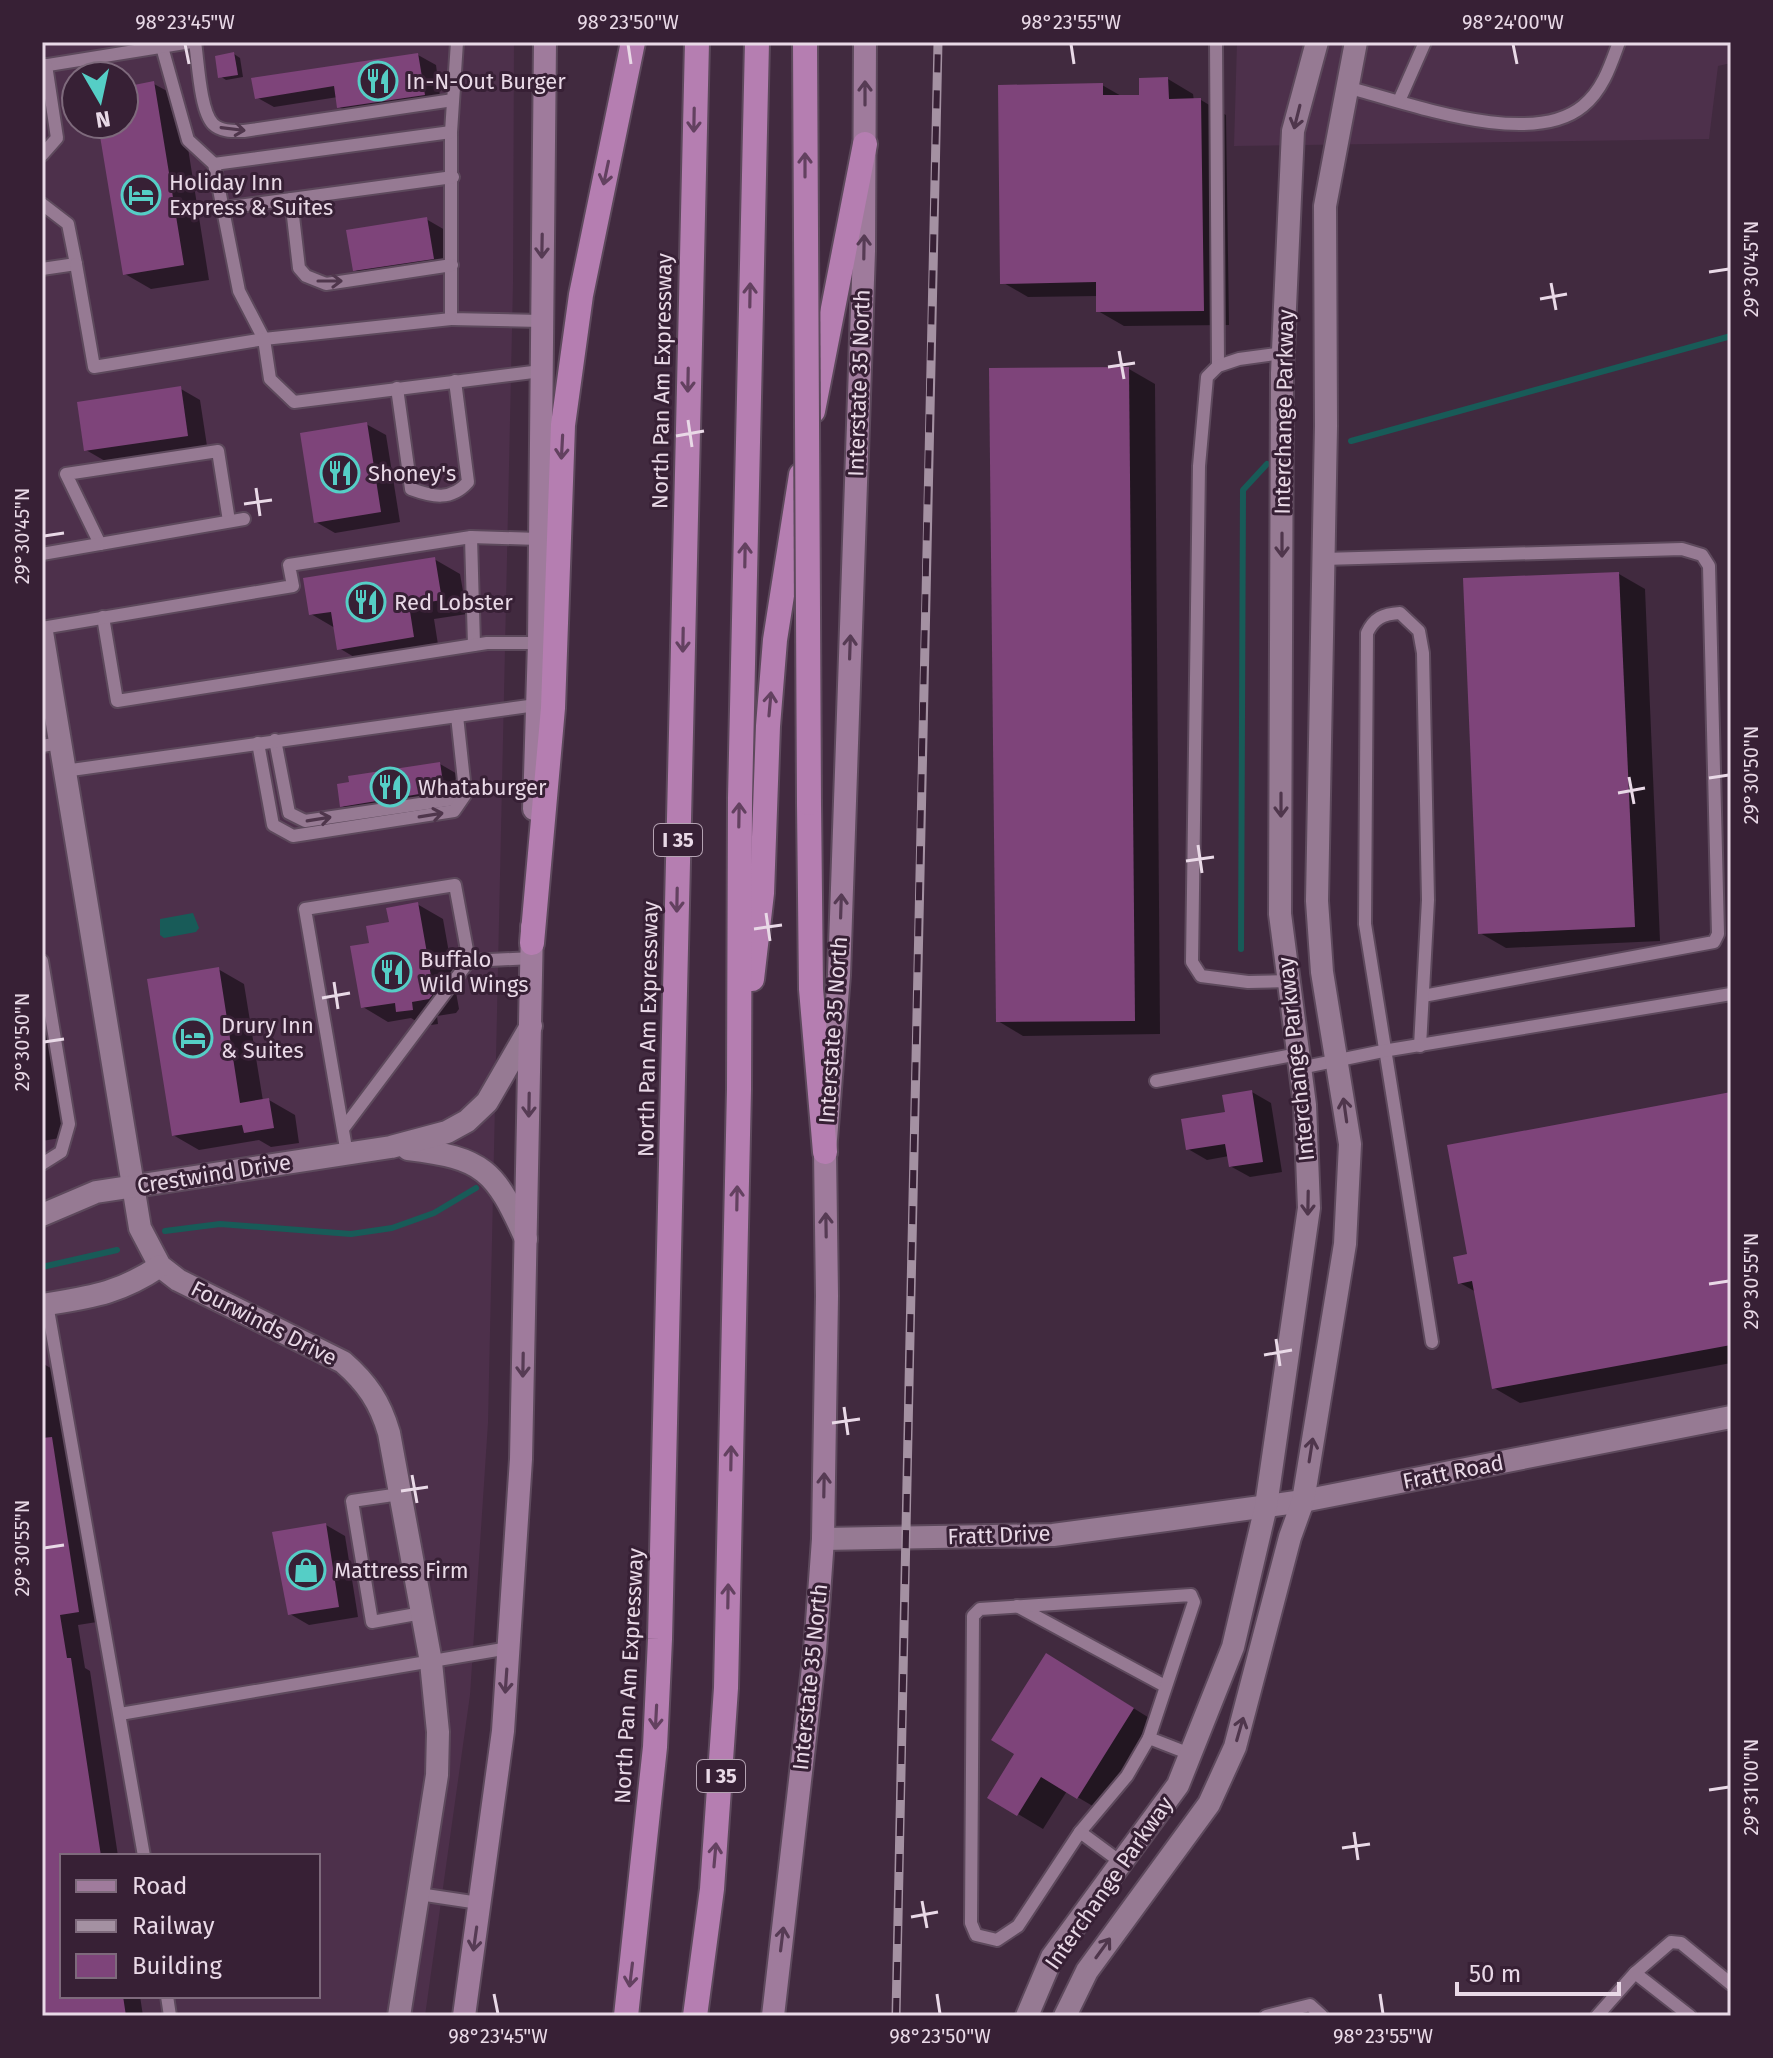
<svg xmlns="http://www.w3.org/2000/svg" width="1773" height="2058" viewBox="0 0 1773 2058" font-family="'Fira Sans',sans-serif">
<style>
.built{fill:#4d304b;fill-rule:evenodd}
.water{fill:#185b58}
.shadow{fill:#0007}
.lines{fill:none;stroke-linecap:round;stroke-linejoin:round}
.stream{stroke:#185b58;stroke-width:6}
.building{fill:#7e447a}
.service-casing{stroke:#5d495c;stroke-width:16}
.minor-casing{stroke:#5d495c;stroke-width:26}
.secondary-casing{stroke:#5d495c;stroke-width:26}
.motorway-casing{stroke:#5d495c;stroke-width:28}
.service{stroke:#967a93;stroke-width:12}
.minor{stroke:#967a93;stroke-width:22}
.secondary{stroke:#9f7b9c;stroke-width:22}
.motorway{stroke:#b57eb1;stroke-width:24}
.rail-casing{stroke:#a491a2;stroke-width:9}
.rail{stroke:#372035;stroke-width:6;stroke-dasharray:18;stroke-linecap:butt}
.motorway-bridge-casing{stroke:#5d495c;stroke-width:28;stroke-linecap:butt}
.motorway-bridge{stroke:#b57eb1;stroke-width:24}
.oneway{stroke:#563b54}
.oneway2{stroke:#4f364c}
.oneway3{stroke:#634160}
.ticks{fill:none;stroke:#e9d9e7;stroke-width:3}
.labels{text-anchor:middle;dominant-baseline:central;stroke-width:6;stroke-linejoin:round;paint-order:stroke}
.shield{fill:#372035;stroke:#b4a2b2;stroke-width:2}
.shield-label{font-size:20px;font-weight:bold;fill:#e9d9e7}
.poi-label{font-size:22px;fill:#e9d9e7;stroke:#372035;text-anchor:start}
.street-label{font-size:22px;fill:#e9d9e7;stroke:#372035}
.neatline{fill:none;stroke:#e9d9e7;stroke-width:3}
.ticks-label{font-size:20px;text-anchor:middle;fill:#e9d9e7}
</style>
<rect width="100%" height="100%" fill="#412a3f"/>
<g class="built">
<path d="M42,42H514L513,284L488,1423L470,1695L425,2016H42ZM76,76H124V124H76ZM62,1856H318V1996H62Z"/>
<polygon points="1237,42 1731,42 1731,63 1718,66 1709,139 1234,146"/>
</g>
<polygon class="water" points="193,913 199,928 196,932 164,938 160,935 160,919"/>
<g class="shadow">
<polygon points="234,54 240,58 243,77 226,80 220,76"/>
<polygon points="418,55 436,65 441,104 357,117 339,107 338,97 274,107 256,97"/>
<polygon points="1168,79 1193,94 1194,101 1201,100 1226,115 1229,325 1124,326 1098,311 1098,296 1028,297 1002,282 1102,85 1123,97 1141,97"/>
<polygon points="154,84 180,98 209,280 151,289 125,274 100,124 124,124 124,89"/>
<polygon points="426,219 445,230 452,269 374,281 355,270"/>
<polygon points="1129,369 1155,384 1160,1034 1023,1036 998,1021"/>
<polygon points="181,389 200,400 207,446 105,461 86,450"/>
<polygon points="366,424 386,435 400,522 335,533 316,522"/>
<polygon points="434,559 460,574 467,614 434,619 439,651 364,663 339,648 335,628 311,614"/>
<polygon points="1619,574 1645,589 1660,941 1506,948 1480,933"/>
<polygon points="440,764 459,775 463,801 361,817 342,806"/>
<polygon points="417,904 443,919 459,1009 456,1013 437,1016 438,1024 424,1026 411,1018 388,1022 363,1007 371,944"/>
<polygon points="42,953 72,1136 42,1141"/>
<polygon points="218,969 244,984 263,1101 269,1100 295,1115 299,1143 271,1147 259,1140 199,1150 173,1135"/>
<polygon points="1252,1092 1271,1103 1282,1172 1250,1177 1230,1166 1229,1156 1207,1160 1188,1149"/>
<polygon points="1731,1094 1731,1363 1520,1403 1494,1388 1476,1292 1460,1283 1470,1256"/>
<polygon points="42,1363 59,1373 97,1622 78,1625 85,1668 90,1671 118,1856 62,1856 62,1996 140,1996 143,2016 42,2016"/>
<polygon points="326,1525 345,1536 358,1617 309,1625 290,1614"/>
<polygon points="1072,1670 1159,1724 1103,1812 1067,1791 1043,1829 1018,1814"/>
</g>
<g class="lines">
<g class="stream">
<polyline points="1351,441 1731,336"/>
<polyline points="1241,949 1243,490 1267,464"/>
<polyline points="165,1231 220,1224 351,1234 392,1228 434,1213 476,1188"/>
<polyline points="42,1267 117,1250"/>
</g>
</g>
<g class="building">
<polygon points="234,52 238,75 218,78 215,56"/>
<polygon points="418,53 425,95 337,108 334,86 255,99 251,78"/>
<polygon points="1168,77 1169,99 1201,98 1204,311 1096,312 1096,282 1000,284 998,85 1103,83 1103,95 1139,95 1139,78"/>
<polygon points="154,81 184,265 123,275 98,124 124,124 124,87"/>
<polygon points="427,217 434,259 353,271 346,230"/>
<polygon points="1129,367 1135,1021 996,1022 989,368"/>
<polygon points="181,386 188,436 84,451 77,402"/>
<polygon points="367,422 381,512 314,523 300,433"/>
<polygon points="435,557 442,600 409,605 414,637 337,650 331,612 309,615 303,578"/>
<polygon points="1619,572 1635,927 1478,934 1463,578"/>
<polygon points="440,762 444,790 340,807 337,784 349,782 348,776"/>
<polygon points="418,902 434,993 429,999 412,1002 413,1010 396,1012 395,1003 361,1008 350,946 369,943 366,926 389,922 386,908"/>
<polygon points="219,967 240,1103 269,1098 274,1128 244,1133 242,1125 172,1136 147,979"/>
<polygon points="1252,1090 1263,1162 1229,1167 1225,1144 1186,1150 1181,1119 1225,1112 1222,1095"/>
<polygon points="1731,1092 1731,1345 1492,1389 1472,1281 1458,1284 1453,1257 1467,1254 1447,1145"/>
<polygon points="52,1437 79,1612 60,1615 67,1658 71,1658 101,1856 62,1856 62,1996 123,1996 126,2016 42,2016 42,1438"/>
<polygon points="326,1523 339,1607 288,1615 272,1532"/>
<polygon points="1046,1653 1134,1708 1077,1799 1041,1777 1017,1816 987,1798 1014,1754 991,1740"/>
</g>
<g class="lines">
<g class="service-casing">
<g id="service">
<path d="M195,42C198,61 200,111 213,124C221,132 234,131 244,131L453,100"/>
<polyline points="457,42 451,132 451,319 541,321"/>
<polyline points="1216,42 1218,366"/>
<polyline points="162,47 188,140 214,164 239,291 264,339 451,319"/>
<polyline points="42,66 191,42"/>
<path d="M1346,87C1406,102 1530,150 1583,106C1603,90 1611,64 1619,42"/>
<polyline points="1399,101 1425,42"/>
<polyline points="42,155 57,138 46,65"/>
<polyline points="214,164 451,132"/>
<polyline points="291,199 299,268 306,276 326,284 452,265"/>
<polyline points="42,204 68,224 76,264 42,269"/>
<polyline points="224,208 453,177"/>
<polyline points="76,264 94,367 264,339 270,379 294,402 541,371"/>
<polyline points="1283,353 1239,359 1218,366 1207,377 1199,466 1192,962 1201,976 1248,982 1290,981"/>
<path d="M397,388L411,489C433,497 451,501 468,482L455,381"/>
<polyline points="471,537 474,645"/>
<polyline points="100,544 66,474 218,451 229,521"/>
<polyline points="42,554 244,519"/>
<polyline points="1323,559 1682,549 1702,555 1709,566 1718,934 1714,942 1423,996"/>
<polyline points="103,617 117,701 487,643 539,643"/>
<polyline points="42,628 293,586 289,565 471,537 539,539"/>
<polyline points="275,740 289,813 305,821 454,799 464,781 457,716"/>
<polyline points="258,743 273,825 293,836 454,811 465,795"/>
<polyline points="42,746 60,743"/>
<polyline points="64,771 536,705"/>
<polyline points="42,961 69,1124 61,1152 42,1164"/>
<path d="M1420,1046L1428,900L1423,653L1419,631L1400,613C1383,614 1374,618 1367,633L1365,924L1432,1342"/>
<polyline points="1300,1068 1383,1051 1731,994"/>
<polyline points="1156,1081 1298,1054"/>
<polyline points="343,1129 469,961"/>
<polyline points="347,1154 305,909 455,885 469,961 532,958"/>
<polyline points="47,1304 144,1856"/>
<polyline points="400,1494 352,1501 372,1622 422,1613"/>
<polyline points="1017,1606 1165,1686"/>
<polyline points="120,1714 509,1648"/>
<polyline points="1080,1832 1127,1776 1149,1738"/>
<polyline points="1122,1863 1080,1832 1018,1926 997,1940 976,1935 971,1923 973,1616 980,1609 1191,1595 1194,1602 1149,1738 1190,1754"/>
<polyline points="419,1894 479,1903"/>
<polyline points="1635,1973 1671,1942 1681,1943 1731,1984"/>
<polyline points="167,1996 170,2016"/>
<polyline points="1266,2016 1310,2005 1322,2016"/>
<polyline points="1597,2016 1635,1973 1690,2016"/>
</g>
</g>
<g class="minor-casing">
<g id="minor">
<path d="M42,632L140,1228L160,1266L178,1280L343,1362C367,1383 380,1402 389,1433L431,1662L438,1732L437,1775L399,2016"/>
<path d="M408,1149C484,1158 495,1170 526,1239"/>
<polyline points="42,1215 96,1192 391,1147 447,1132 467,1121 487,1102 531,1026"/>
<path d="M42,1305C90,1297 119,1294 160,1266"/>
<polyline points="823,1539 1053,1535 1166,1520 1303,1501 1731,1417"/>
<polyline points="1027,2016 1052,1957 1178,1785 1233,1647 1266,1506 1309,1208 1305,1105 1280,914 1282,373 1293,131 1317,42"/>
<polyline points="1065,2016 1087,1971 1209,1804 1235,1747 1290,1537 1303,1501 1345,1244 1350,1144 1322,972 1317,901 1326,426 1325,206 1356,42"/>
</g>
</g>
<g class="secondary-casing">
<g id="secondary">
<polyline points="534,809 539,643 545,42"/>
<polyline points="464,2016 503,1731 521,1459 532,927"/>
<polyline points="773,2016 815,1650 823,1539 827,1296 825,1152 839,975 864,251 865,42"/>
</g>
</g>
<g class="motorway-casing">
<g id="motorway">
<polyline points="813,411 865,144"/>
<polyline points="809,803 811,989 825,1152"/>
<polyline points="532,943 553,708 563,425 581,295 633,42"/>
<polyline points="752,979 762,893 768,726 775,640 801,475"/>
<polyline points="626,2016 655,1747 660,1639 697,42"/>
<polyline points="695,2016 712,1889 726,1688 739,1089 740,798 757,42"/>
</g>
</g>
<use href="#service" class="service"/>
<use href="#minor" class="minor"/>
<use href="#secondary" class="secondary"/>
<use href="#motorway" class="motorway"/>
<g class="rail-casing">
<path id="rail" d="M896,2016C910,1358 922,700 938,42"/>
</g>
<use href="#rail" class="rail"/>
<g class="motorway-bridge-casing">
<polyline id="motorway-bridge" points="805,42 809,803"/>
</g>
<use href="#motorway-bridge" class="motorway-bridge"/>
</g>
<defs><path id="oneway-shaft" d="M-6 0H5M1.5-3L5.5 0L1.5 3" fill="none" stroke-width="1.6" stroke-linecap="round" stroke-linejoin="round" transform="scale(2)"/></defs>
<g class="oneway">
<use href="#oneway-shaft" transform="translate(865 93) rotate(-90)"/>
<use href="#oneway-shaft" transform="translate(542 246) rotate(91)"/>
<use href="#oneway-shaft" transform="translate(864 247) rotate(-89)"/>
<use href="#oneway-shaft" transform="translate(850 647) rotate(-88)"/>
<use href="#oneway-shaft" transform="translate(841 906) rotate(-88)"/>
<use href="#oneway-shaft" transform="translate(529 1105) rotate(91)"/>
<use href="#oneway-shaft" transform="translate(826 1225) rotate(-91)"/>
<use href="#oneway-shaft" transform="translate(523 1365) rotate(91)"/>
<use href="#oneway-shaft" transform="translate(824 1485) rotate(-89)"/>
<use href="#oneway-shaft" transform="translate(506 1681) rotate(94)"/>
<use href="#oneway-shaft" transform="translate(475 1939) rotate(98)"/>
<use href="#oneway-shaft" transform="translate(782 1939) rotate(-83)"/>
</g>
<g class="oneway2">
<use href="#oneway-shaft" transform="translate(1297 117) rotate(104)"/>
<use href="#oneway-shaft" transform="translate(233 129) rotate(7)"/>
<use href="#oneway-shaft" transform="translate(330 281)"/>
<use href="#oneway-shaft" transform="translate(1282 545) rotate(90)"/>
<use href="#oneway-shaft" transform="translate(1281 805) rotate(90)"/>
<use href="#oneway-shaft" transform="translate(431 815) rotate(-9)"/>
<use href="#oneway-shaft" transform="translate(319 819) rotate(-9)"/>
<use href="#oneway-shaft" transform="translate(1345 1110) rotate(-98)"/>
<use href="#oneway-shaft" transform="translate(1308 1203) rotate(91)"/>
<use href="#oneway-shaft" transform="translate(1311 1450) rotate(-81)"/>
<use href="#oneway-shaft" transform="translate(1240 1729) rotate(-74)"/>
<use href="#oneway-shaft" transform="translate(1103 1948) rotate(-54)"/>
</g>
<g class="oneway3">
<use href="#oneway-shaft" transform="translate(694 120) rotate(91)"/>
<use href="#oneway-shaft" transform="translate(805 165) rotate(-90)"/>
<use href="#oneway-shaft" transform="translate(606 173) rotate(102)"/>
<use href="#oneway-shaft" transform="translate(750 295) rotate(-89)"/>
<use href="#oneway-shaft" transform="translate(688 380) rotate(91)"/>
<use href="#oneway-shaft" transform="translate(562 447) rotate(93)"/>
<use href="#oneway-shaft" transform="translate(745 555) rotate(-89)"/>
<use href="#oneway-shaft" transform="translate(683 640) rotate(91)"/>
<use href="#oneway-shaft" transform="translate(770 704) rotate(-85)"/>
<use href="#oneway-shaft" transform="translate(739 815) rotate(-89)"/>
<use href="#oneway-shaft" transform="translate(677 900) rotate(91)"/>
<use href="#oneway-shaft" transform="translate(737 1198) rotate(-89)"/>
<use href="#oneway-shaft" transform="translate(731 1458) rotate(-89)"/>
<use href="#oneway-shaft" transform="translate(728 1596) rotate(-89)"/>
<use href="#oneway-shaft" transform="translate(656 1717) rotate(93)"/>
<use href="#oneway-shaft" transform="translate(715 1855) rotate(-85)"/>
<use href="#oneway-shaft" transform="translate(631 1975) rotate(97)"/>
</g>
<path class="ticks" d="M185,44L189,64M628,44L631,64M1071,44L1074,64M1513,44L1517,64M1709,272L1729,269M1551,283L1556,310M1540,299L1567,294M1119,351L1124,379M1108,367L1135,363M688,420L692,447M676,436L704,431M256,488L260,516M244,504L272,500M44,536L64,533M1629,777L1634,804M1709,778L1729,775M1618,793L1645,788M1198,845L1202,873M1186,861L1214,857M766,913L770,941M754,929L782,925M334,982L338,1009M322,998L350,993M44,1042L64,1039M1709,1284L1729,1281M1276,1339L1280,1366M1264,1355L1292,1350M844,1407L848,1435M832,1423L860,1419M412,1475L417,1503M401,1491L428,1487M44,1548L64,1545M1709,1790L1729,1787M1354,1832L1358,1860M1342,1848L1370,1844M922,1901L927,1928M911,1917L938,1912M494,1994L498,2014M937,1994L940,2014M1380,1994L1383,2014"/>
<defs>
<g id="restaurant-ring" transform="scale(2)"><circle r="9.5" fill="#372035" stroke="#55cec6" stroke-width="1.5"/><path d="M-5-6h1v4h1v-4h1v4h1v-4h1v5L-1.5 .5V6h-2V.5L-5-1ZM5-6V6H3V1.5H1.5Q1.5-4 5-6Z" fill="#55cec6"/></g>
<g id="hotel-ring" transform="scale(2)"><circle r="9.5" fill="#372035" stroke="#55cec6" stroke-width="1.5"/><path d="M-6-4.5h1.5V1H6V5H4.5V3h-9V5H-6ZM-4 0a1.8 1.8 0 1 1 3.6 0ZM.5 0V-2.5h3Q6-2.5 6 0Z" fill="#55cec6"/></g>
<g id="shop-ring" transform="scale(2)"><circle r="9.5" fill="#372035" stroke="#55cec6" stroke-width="1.5"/><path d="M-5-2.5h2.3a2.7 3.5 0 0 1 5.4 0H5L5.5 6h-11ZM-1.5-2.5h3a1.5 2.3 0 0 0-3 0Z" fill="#55cec6"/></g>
</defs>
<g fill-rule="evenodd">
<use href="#restaurant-ring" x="378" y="81"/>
<use href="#hotel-ring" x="141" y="195"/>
<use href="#restaurant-ring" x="340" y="473"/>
<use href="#restaurant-ring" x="366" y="602"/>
<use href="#restaurant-ring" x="390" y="787"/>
<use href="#restaurant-ring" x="392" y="972"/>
<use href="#hotel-ring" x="193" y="1038"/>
<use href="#shop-ring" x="306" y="1570"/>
</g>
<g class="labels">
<g class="shield">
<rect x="654" y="824" width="48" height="32" rx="6"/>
<rect x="697" y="1760" width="48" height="32" rx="6"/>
</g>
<g class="shield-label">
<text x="678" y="840">I 35</text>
<text x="721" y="1776">I 35</text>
</g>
<g class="poi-label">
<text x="406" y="81">In-N-Out Burger</text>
<text x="169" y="182">Holiday Inn<tspan x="169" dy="25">Express &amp; Suites</tspan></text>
<text x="368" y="473">Shoney's</text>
<text x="394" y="602">Red Lobster</text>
<text x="418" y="787">Whataburger</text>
<text x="420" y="959">Buffalo<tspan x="420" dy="25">Wild Wings</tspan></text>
<text x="221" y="1025">Drury Inn<tspan x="221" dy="25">&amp; Suites</tspan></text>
<text x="334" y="1570">Mattress Firm</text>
</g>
<g class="street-label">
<text transform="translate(662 381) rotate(-89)">North Pan Am Expressway</text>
<text transform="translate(859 383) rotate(-88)">Interstate 35 North</text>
<text transform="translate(1284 412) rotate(-89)">Interchange Parkway</text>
<text transform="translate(648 1029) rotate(-89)">North Pan Am Expressway</text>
<text transform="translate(833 1030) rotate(-86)">Interstate 35 North</text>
<text transform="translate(1296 1059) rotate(-96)">Interchange Parkway</text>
<text transform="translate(214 1174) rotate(-9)">Crestwind Drive</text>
<text transform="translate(264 1323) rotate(27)">Fourwinds Drive</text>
<text transform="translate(1453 1472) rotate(-11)">Fratt Road</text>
<text transform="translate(999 1535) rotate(-2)">Fratt Drive</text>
<text transform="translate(629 1676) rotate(-87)">North Pan Am Expressway</text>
<text transform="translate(810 1677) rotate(-84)">Interstate 35 North</text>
<text transform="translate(1109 1883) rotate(-55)">Interchange Parkway</text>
</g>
</g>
<rect width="1773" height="2058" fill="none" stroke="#372035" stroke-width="88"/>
<rect x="60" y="1854" width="260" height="144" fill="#372035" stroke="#7e6a7c" stroke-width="2"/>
<rect x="76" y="1880" width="40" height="12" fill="#9f7b9c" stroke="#7e6a7c" stroke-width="2"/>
<text x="132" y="1894" font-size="24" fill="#e9d9e7">Road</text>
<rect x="76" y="1920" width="40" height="12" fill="#a491a2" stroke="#7e6a7c" stroke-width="2"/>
<text x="132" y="1934" font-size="24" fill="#e9d9e7">Railway</text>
<rect x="76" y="1954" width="40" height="24" fill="#7e447a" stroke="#7e6a7c" stroke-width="2"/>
<text x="132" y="1974" font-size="24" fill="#e9d9e7">Building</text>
<g transform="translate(100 100) rotate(171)"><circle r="38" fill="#372035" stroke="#7e6a7c" stroke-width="2"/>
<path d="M0-6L14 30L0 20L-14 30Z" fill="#55cec6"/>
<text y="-12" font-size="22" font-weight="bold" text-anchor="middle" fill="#e9d9e7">N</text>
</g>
<path d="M1457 1982v12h162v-12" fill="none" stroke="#e9d9e7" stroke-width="4"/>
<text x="1469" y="1982" font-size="24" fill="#e9d9e7" stroke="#372035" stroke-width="6" paint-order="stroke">50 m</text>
<rect x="44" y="44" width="1685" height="1970" class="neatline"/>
<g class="ticks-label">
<text x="185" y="29">98°23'45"W</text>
<text x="628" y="29">98°23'50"W</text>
<text x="1071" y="29">98°23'55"W</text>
<text x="1513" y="29">98°24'00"W</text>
<text transform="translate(1751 269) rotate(-90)" y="7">29°30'45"N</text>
<text transform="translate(22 536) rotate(-90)" y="7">29°30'45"N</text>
<text transform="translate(1751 775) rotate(-90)" y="7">29°30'50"N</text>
<text transform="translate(22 1042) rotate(-90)" y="7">29°30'50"N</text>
<text transform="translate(1751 1281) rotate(-90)" y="7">29°30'55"N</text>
<text transform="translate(22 1548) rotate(-90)" y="7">29°30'55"N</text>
<text transform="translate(1751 1787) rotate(-90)" y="7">29°31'00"N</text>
<text x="498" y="2043">98°23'45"W</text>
<text x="940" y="2043">98°23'50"W</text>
<text x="1383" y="2043">98°23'55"W</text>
</g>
</svg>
